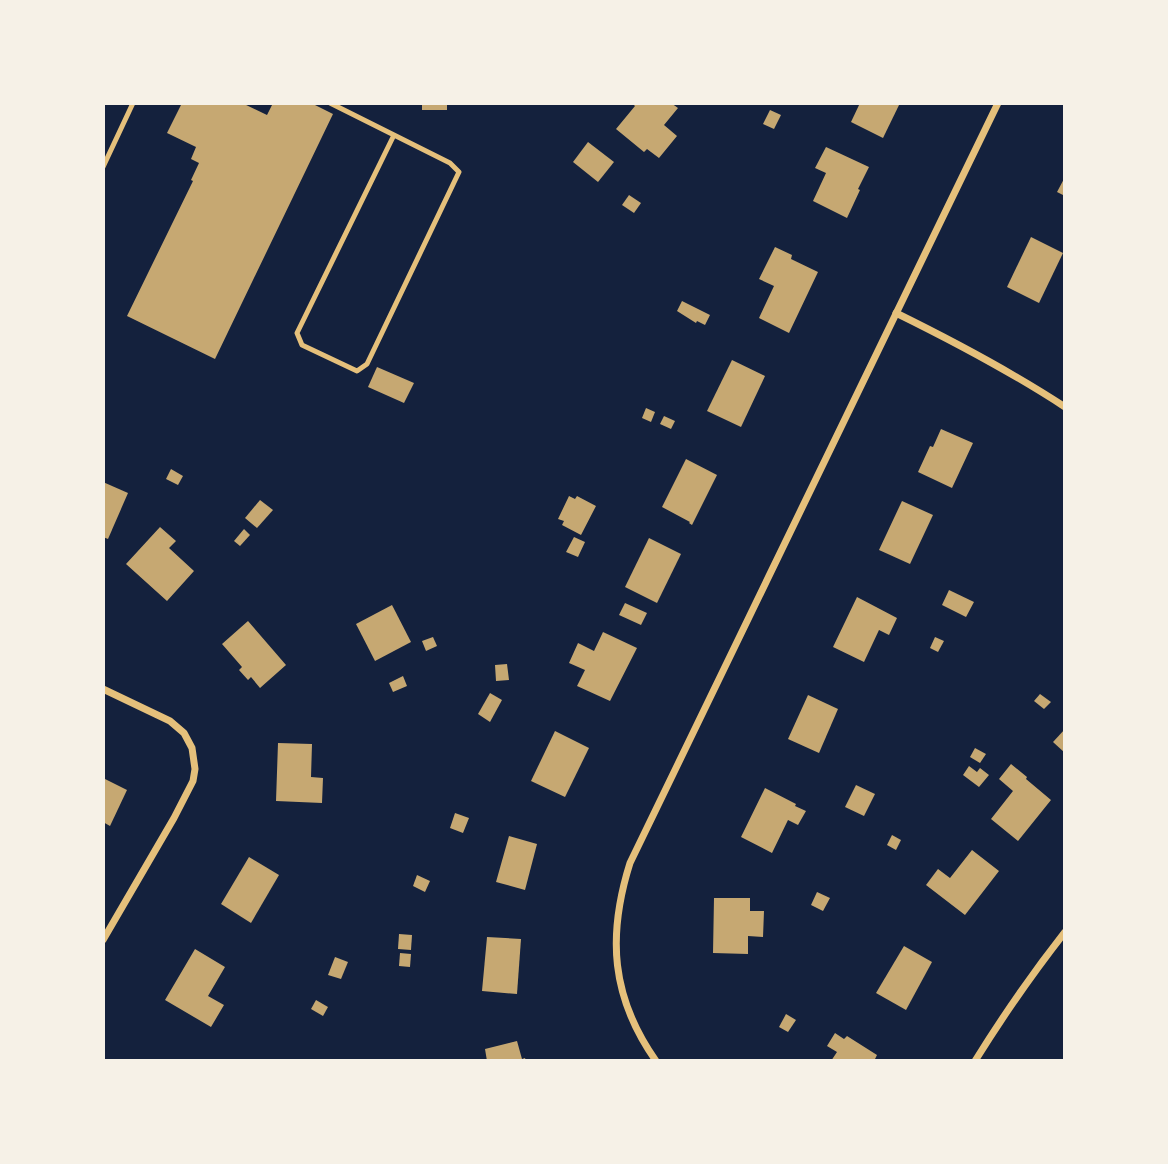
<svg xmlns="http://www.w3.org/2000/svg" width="1168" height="1164" viewBox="0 0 1168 1164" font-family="'DM Sans',sans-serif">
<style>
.building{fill:#c6a872}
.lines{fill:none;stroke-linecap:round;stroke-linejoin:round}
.service{stroke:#e5c07b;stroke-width:5}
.minor{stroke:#e5c07b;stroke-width:7}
</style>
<rect width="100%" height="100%" fill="#14213d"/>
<g class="building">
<polygon points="182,103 242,103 267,115 273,103 311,103 333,114 215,359 127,316 193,181 191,180 199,163 191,159 196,147 167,133"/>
<rect x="422" y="103" width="25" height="7"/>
<polygon points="632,103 671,103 678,108 664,125 677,136 659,158 647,149 644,152 616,129 635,106"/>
<polygon points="860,103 900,103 883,138 851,122"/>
<polygon points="770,110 781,115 774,129 763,124"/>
<polygon points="588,142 614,162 598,182 573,162"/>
<polygon points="826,147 869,167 858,189 860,190 847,218 813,201 826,173 815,168"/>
<polygon points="1065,177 1065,196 1057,192"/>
<polygon points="629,195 641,203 634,213 622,205"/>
<polygon points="1031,237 1063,253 1039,303 1007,287"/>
<polygon points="775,247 792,255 791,259 818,272 789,333 759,318 774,286 759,279"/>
<polygon points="682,301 710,315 705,325 697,321 696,323 677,311"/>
<polygon points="732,360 765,376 741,427 707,411"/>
<polygon points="377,367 414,383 404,403 368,387"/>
<polygon points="646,408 655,412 651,422 642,418"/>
<polygon points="664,416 675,421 671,429 660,424"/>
<polygon points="941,429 973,443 952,488 918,472 930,446 933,447"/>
<polygon points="686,459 717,475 692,525 689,523 690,522 662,507"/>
<polygon points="171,469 183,476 178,485 166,479"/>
<polygon points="103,482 128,493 108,539 103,537"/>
<polygon points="569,496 575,499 577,496 596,506 581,535 562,525 564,521 558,519"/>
<polygon points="260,500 273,510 257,528 245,518"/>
<polygon points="902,501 933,515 910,564 879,550"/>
<polygon points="160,527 176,541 169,548 194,571 167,601 126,564"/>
<polygon points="244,529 250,535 240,546 234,541"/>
<polygon points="574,537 585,542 578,557 566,552"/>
<polygon points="649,538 681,554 657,603 625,587"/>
<polygon points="949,590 974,602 966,617 942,605"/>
<polygon points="857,597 897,618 889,635 879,630 864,662 833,647"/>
<polygon points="625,603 647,613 641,625 619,615"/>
<polygon points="392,605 411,642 375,661 356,624"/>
<polygon points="248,621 286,665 260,688 251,677 248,680 239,670 242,667 222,644"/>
<polygon points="603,632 637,648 610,701 577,686 585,670 569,663 578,643 594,651"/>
<polygon points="433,637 437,646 426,651 422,641"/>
<polygon points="935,637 944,641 938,652 930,648"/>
<polygon points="507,664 509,680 496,681 495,665"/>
<polygon points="403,676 407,686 393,692 389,683"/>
<polygon points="490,693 502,700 490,722 478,714"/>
<polygon points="1040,694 1051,702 1044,709 1034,701"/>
<polygon points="808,695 838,709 819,753 788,739"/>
<polygon points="1065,729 1065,753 1053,742"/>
<polygon points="555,731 589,748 565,797 531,781"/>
<polygon points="278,743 312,744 311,777 323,778 322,803 276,801"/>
<polygon points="975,748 986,754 980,763 970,757"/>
<polygon points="1011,764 1027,777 1026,779 1051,800 1018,841 991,819 1013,791 999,779"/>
<polygon points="969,766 977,772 980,768 989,775 979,787 963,775"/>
<polygon points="103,778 127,790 110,826 103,822"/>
<polygon points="856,785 875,794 864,816 845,807"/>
<polygon points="765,788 796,804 795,806 806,811 798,825 788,820 772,853 741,837"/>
<polygon points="455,813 469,818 463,833 450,828"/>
<polygon points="892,835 901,840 896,850 887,845"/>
<polygon points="509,836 537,844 525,890 496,882"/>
<polygon points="972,850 999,871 965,915 926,885 938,869 950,878"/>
<polygon points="249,857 279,875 251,923 221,904"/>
<polygon points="417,875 430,881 425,892 413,886"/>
<polygon points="817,892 830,898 823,911 811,905"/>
<polygon points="714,898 750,898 750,911 764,911 763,937 748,936 748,954 713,953"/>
<polygon points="399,934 412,935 411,950 398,949"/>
<polygon points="487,937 521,939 517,994 482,991"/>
<polygon points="904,946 932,962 906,1010 876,993"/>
<polygon points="195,949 225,967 208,996 224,1005 211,1027 165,1000"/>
<polygon points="400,953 411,954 410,967 399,966"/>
<polygon points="335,957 348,962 341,979 328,975"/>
<polygon points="316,1000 328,1007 323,1016 311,1009"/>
<polygon points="786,1014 796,1020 788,1032 779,1027"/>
<polygon points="835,1033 844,1039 847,1036 877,1055 874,1061 831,1061 837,1052 827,1046"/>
<polygon points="517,1041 522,1059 525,1058 526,1061 487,1061 485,1049"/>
</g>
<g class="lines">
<g class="service">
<polyline points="330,103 450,163 459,172 367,364 357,371 302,345 297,333 394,135"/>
<polyline points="103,167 133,103"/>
</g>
<g class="minor">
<path d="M896,313C955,342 1010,371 1065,407"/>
<polyline points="103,689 170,721 184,733 192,748 195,769 193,781 174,818 103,940"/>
<path d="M656,1061C611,997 607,936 630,863L998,103"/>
<path d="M975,1061C1003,1016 1032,974 1065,932"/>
</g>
</g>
<rect width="1168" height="1164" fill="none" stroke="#f6f1e7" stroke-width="210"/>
</svg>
